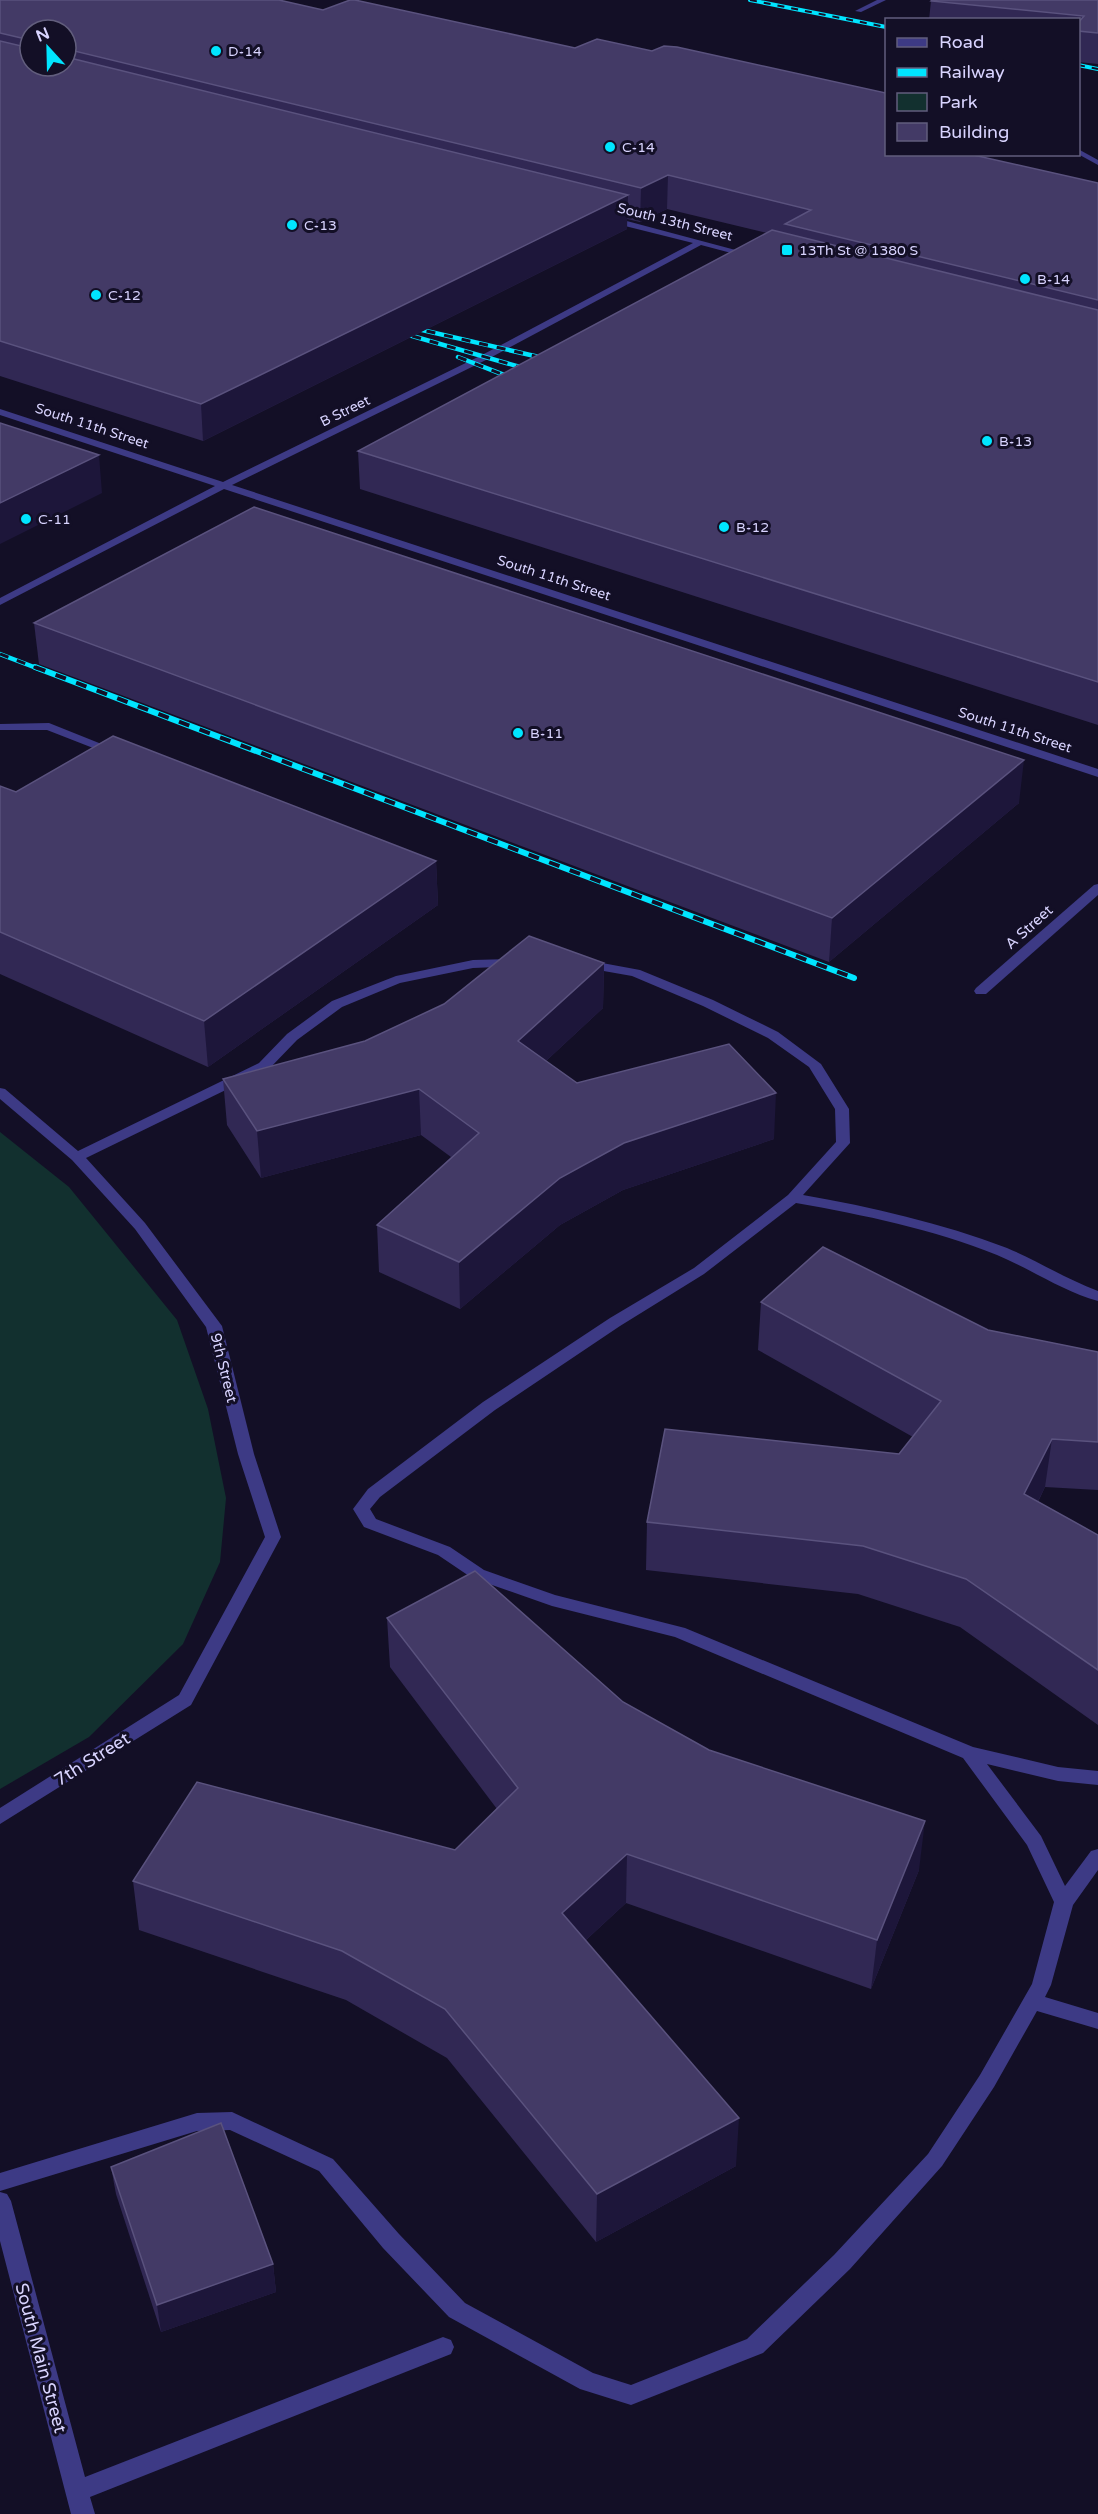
<svg xmlns="http://www.w3.org/2000/svg" width="1098" height="2514" viewBox="0 0 1098 2514" font-family="'Varela Round',sans-serif">
<style>
.green{fill:#12302f}
.lines{fill:none;stroke-linecap:round;stroke-linejoin:round}
.minor{fill:#3d3a85;fill-rule:evenodd}
.rail-far2-casing{stroke:#00e5ff;stroke-width:4}
.rail-far1-casing{stroke:#00e5ff;stroke-width:4.5}
.rail-casing{stroke:#00e5ff;stroke-width:6}
.rail-far2{stroke:#130f26;stroke-width:2;stroke-dasharray:7;stroke-linecap:butt}
.rail-far1{stroke:#130f26;stroke-width:3;stroke-dasharray:9;stroke-linecap:butt}
.rail{stroke:#130f26;stroke-width:4;stroke-dasharray:11;stroke-linecap:butt}
.wall{fill:#312854;fill-rule:evenodd}
.shaded-wall{fill:#1d163a}
.building{fill:#433a66;stroke:#5a527e;stroke-width:1.5}
.poi-dot{fill:#00e5ff;stroke:#130f26;stroke-width:2}
.labels{text-anchor:middle;dominant-baseline:central;stroke-width:6;stroke-linejoin:round;paint-order:stroke}
.far-poi-label{font-size:14px;fill:#d9d4ff;stroke:#130f26;text-anchor:start}
.far-street-label{font-size:14px;fill:#d9d4ff;stroke:#130f26}
.street-label{font-size:15px;fill:#d9d4ff;stroke:#130f26}
.near-street-label{font-size:18px;fill:#d9d4ff;stroke:#130f26}
</style>
<rect width="100%" height="100%" fill="#130f26"/>
<polygon class="green" points="0,1132 69,1187 177,1320 208,1409 226,1498 220,1562 183,1644 89,1737 0,1789"/>
<g class="lines">
<g class="minor">
<polygon points="877,0 886,0 861,12 855,11"/>
<polygon points="1078,149 1098,160 1098,165 1078,154"/>
<polygon points="608,216 758,256 754,259 701,245 488,359 232,485 1098,769 1098,777 224,489 0,605 0,598 215,486 0,415 0,409 223,482 482,355 693,243 605,221 604,219"/>
<polygon points="49,723 119,751 121,753 119,755 111,755 47,730 0,730 0,724"/>
<polygon points="1098,884 1098,895 986,994 976,994 974,991 976,988 1094,885"/>
<polygon points="514,959 519,960 521,963 519,966 473,968 400,983 342,1007 297,1040 269,1069 86,1158 145,1223 222,1326 254,1454 281,1537 191,1705 0,1824 0,1808 179,1695 265,1537 238,1454 206,1327 135,1229 72,1160 0,1099 0,1088 5,1089 78,1151 259,1063 287,1034 332,1001 396,976 473,960"/>
<path d="M586,960L640,970L713,1000L778,1032L821,1064L849,1109L850,1143L803,1195C872,1207 941,1223 1007,1248C1038,1261 1066,1279 1098,1291V1301C1062,1291 1031,1269 997,1255C932,1229 864,1215 796,1203L704,1274L620,1326L495,1410L380,1497L370,1509L376,1519L450,1547L484,1570L555,1595L685,1628L973,1747L1058,1767L1098,1771V1785L1058,1781L987,1764L1041,1836L1065,1886L1091,1851L1098,1849V1870L1073,1905L1051,1985L1045,1997L1098,2013V2029L1037,2011L994,2087L942,2166L850,2269L763,2353L631,2405L580,2389L449,2317L383,2248L319,2171L230,2130L197,2131L0,2191V2173L197,2113L232,2112L333,2159L399,2234L465,2303L593,2373L631,2385L747,2339L834,2255L928,2154L980,2075L1032,1984L1054,1902L1027,1845L963,1758L675,1637L552,1606L472,1578L438,1555L364,1527L353,1509L368,1489L483,1402L610,1318L694,1268L788,1195L836,1142L835,1109L809,1067L768,1038L703,1006L632,976L581,967L579,964L581,961Z"/>
<polygon points="0,2192 7,2194 11,2201 85,2477 443,2337 451,2340 454,2347 451,2354 90,2497 95,2514 71,2514 0,2241"/>
</g>
<g class="rail-far2-casing">
<g id="rail-far2">
<polyline points="750,0 886,27"/>
<polyline points="1078,65 1098,69"/>
</g>
</g>
<g class="rail-far1-casing">
<g id="rail-far1">
<polyline points="409,327 552,360"/>
<polyline points="395,331 534,371"/>
<polyline points="458,357 517,380"/>
<polyline points="0,654 39,669"/>
</g>
</g>
<g class="rail-casing">
<polyline id="rail" points="35,667 854,978"/>
</g>
<use href="#rail-far2" class="rail-far2"/>
<use href="#rail-far1" class="rail-far1"/>
<use href="#rail" class="rail"/>
</g>
<g class="wall">
<path d="M0,0L981,154L977,156L1098,183V725L360,489L358,451L767,233L667,209L640,222L627,219V229L203,441L0,376ZM30,30H66V66H30Z"/>
<polygon points="1098,0 1098,64 1078,62 1078,20 929,20 931,1"/>
<polygon points="34,623 1019,803 829,962 39,664"/>
<polygon points="0,786 16,792 436,861 438,905 208,1067 0,974"/>
<polygon points="604,963 603,1008 546,1061 577,1083 774,1139 623,1190 560,1225 460,1309 379,1272 377,1225 451,1157 421,1135 261,1178 227,1125 223,1079 365,1041"/>
<polygon points="761,1302 988,1330 1098,1352 1098,1490 1045,1487 1038,1502 1098,1535 1098,1725 960,1627 858,1594 646,1570 647,1522 899,1454 913,1437 758,1350"/>
<polygon points="387,1618 623,1702 919,1870 871,1989 626,1903 586,1940 736,2166 596,2242 447,2058 346,2000 139,1930 133,1881 455,1850 497,1809 390,1667"/>
<polygon points="111,2167 273,2264 276,2292 161,2332 116,2194"/>
</g>
<g class="shaded-wall">
<polygon points="668,175 667,209 640,222 641,188"/>
<polygon points="628,195 627,229 203,441 201,404"/>
<polygon points="99,455 102,493 0,544 0,503"/>
<polygon points="1024,760 1019,803 829,962 832,918"/>
<polygon points="436,861 438,905 208,1067 204,1021"/>
<polygon points="604,963 603,1008 518,1087 518,1041"/>
<polygon points="419,1089 421,1135 261,1178 257,1131"/>
<polygon points="776,1093 774,1139 623,1190 560,1225 460,1309 459,1262 560,1178 624,1143"/>
<polygon points="1052,1439 1045,1487 1017,1543 1024,1494"/>
<polygon points="925,1821 919,1870 871,1989 877,1940"/>
<polygon points="627,1854 626,1903 562,1962 562,1913"/>
<polygon points="739,2118 736,2166 596,2242 597,2194"/>
<polygon points="273,2264 276,2292 161,2332 157,2305"/>
</g>
<g class="building">
<polygon points="0,0 279,0 323,10 350,0 355,0 575,48 597,39 652,51 664,46 677,47 886,93 886,154 969,154 1098,183 1098,300 785,224 811,210 668,175 641,188 66,49 66,30 30,30 30,40 0,33"/>
<polygon points="932,0 1098,0 1098,33 1078,31 1078,23 1084,16 931,1"/>
<polygon points="0,41 30,48 30,66 66,66 66,57 628,195 201,404 0,341"/>
<polygon points="772,230 1098,310 1098,682 358,451"/>
<polygon points="0,423 99,455 0,503"/>
<polygon points="254,507 1024,760 832,918 34,623"/>
<polygon points="113,736 436,861 204,1021 0,932 0,786 16,792"/>
<polygon points="529,936 604,963 518,1041 577,1083 729,1044 776,1093 624,1143 560,1178 459,1262 377,1225 479,1133 419,1089 257,1131 223,1079 365,1041 444,1004"/>
<polygon points="823,1247 988,1330 1098,1352 1098,1442 1052,1439 1024,1494 1098,1535 1098,1670 966,1579 863,1546 647,1522 665,1429 899,1454 941,1401 761,1302"/>
<polygon points="475,1571 623,1702 709,1750 925,1821 877,1940 627,1854 562,1913 739,2118 597,2194 445,2009 342,1951 133,1881 197,1782 455,1850 518,1788 387,1618"/>
<polygon points="221,2123 273,2264 157,2305 111,2167"/>
</g>
<g class="poi-dot">
<circle cx="216" cy="51" r="6"/>
<circle cx="610" cy="147" r="6"/>
<circle cx="292" cy="225" r="6"/>
<rect x="781" y="244" width="12" height="12" rx="3"/>
<circle cx="1025" cy="279" r="6"/>
<circle cx="96" cy="295" r="6"/>
<circle cx="987" cy="441" r="6"/>
<circle cx="26" cy="519" r="6"/>
<circle cx="724" cy="527" r="6"/>
<circle cx="518" cy="733" r="6"/>
</g>
<g class="labels">
<g class="far-poi-label">
<text x="228" y="51">D-14</text>
<text x="622" y="147">C-14</text>
<text x="304" y="225">C-13</text>
<text x="799" y="250">13Th St @ 1380 S</text>
<text x="1037" y="279">B-14</text>
<text x="108" y="295">C-12</text>
<text x="999" y="441">B-13</text>
<text x="38" y="519">C-11</text>
<text x="736" y="527">B-12</text>
<text x="530" y="733">B-11</text>
</g>
<g class="far-street-label">
<text transform="translate(675 222) rotate(14)">South 13th Street</text>
<text transform="translate(345 411) rotate(-26)">B Street</text>
<text transform="translate(92 426) rotate(18)">South 11th Street</text>
<text transform="translate(554 578) rotate(18)">South 11th Street</text>
<text transform="translate(1015 730) rotate(18)">South 11th Street</text>
</g>
<g class="street-label">
<text transform="translate(1029 927) rotate(-42)">A Street</text>
<text transform="translate(224 1368) rotate(76)">9th Street</text>
</g>
<g class="near-street-label">
<text transform="translate(92 1759) rotate(-32)">7th Street</text>
<text transform="translate(41 2358) rotate(75)">South Main Street</text>
</g>
</g>
<rect x="885" y="18" width="195" height="138" fill="#130f26" stroke="#625e7d" stroke-width="1.5"/>
<rect x="897" y="38" width="30" height="9" fill="#3d3a85" stroke="#625e7d" stroke-width="1.5"/>
<text x="939" y="48" font-size="18" fill="#d9d4ff">Road</text>
<rect x="897" y="68" width="30" height="9" fill="#00e5ff" stroke="#625e7d" stroke-width="1.5"/>
<text x="939" y="78" font-size="18" fill="#d9d4ff">Railway</text>
<rect x="897" y="93" width="30" height="18" fill="#12302f" stroke="#625e7d" stroke-width="1.5"/>
<text x="939" y="108" font-size="18" fill="#d9d4ff">Park</text>
<rect x="897" y="123" width="30" height="18" fill="#433a66" stroke="#625e7d" stroke-width="1.5"/>
<text x="939" y="138" font-size="18" fill="#d9d4ff">Building</text>
<g transform="translate(48 48) rotate(338)"><circle r="28" fill="#130f26" stroke="#625e7d" stroke-width="1.5"/>
<path d="M0-4.5L10 22L0 15L-10 22Z" fill="#00e5ff"/>
<text y="-9" font-size="16" font-weight="bold" text-anchor="middle" fill="#d9d4ff">N</text>
</g>
</svg>
